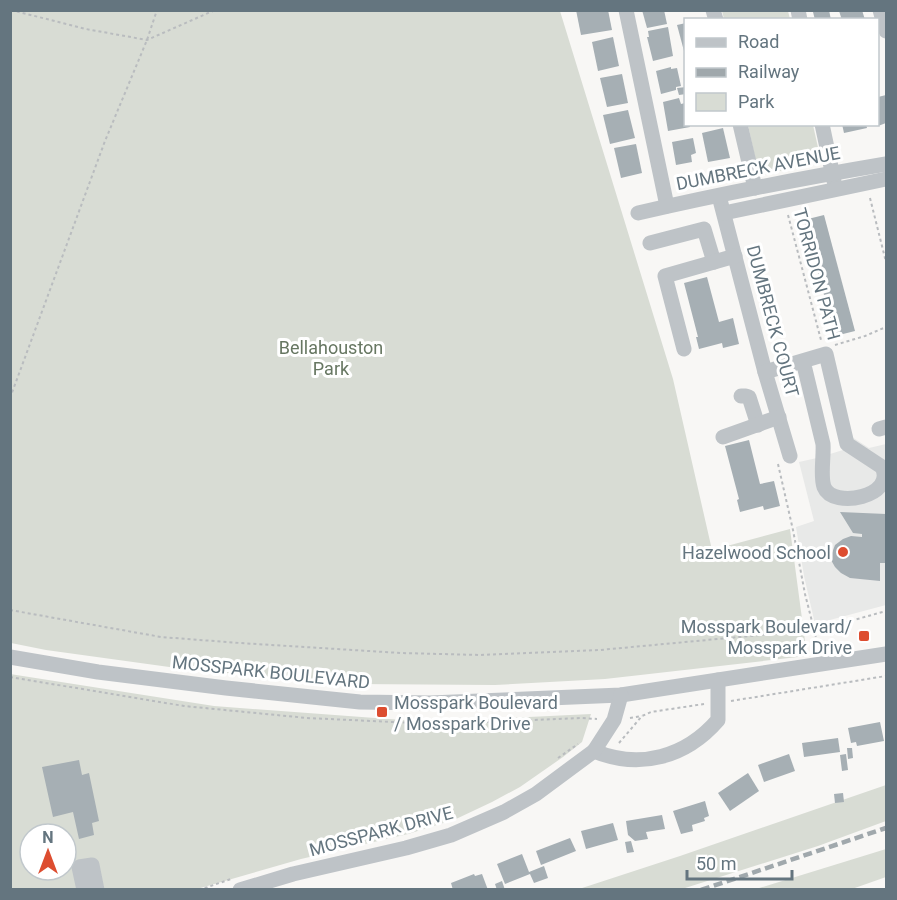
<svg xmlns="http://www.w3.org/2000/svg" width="897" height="900" viewBox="0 0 897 900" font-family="Roboto,sans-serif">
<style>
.built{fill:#e8e9e8}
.green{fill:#d8dcd4;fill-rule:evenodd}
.building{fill:#a6afb4}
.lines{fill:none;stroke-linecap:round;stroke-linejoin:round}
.path{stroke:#b9bcbf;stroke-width:2;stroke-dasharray:3 3;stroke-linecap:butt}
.minor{stroke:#bec3c7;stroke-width:15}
.rail{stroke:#a0a8ac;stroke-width:4.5;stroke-dasharray:9 4.5;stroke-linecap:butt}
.poi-dot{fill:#dd4d30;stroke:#fff;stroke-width:2}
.labels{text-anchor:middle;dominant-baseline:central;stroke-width:6;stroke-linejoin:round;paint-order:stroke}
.street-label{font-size:18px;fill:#64757f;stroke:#fff}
.park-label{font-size:18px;fill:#677762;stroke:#fff}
.poi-label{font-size:18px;fill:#64757f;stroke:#fff;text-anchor:end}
</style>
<rect width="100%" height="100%" fill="#f8f7f5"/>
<polygon class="built" points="852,437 869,448 886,444 886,605 815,624 804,576 796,527 814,521 799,462 817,458 843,450"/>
<g class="green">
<polygon points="10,11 560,11 673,379 712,550 790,529 807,656 605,679 495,685 355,684 191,670 46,650 11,643"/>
<polygon points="722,11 788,11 790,19 724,19"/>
<polygon points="748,125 813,125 821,161 759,176"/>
<path d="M10,674L214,706L429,722L591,714L582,742L563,757L520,787L492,802L456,819L408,834L301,859L197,889H11ZM30,834H66V870H30Z"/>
<polygon points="886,785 886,821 818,846 682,889 576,890 680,856"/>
<polygon points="886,849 886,877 852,889 756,889"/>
</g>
<g class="building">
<polygon points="576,10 608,10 612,30 581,35"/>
<polygon points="642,10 664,10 667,24 647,28"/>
<polygon points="816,10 829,10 831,20 815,20 813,12 816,12"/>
<polygon points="842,10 862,10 865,20 842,20 839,11"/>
<polygon points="686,23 686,51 684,51 677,25"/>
<polygon points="668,27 673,56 653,61 647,37 649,37 648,31"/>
<polygon points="613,37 619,66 598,71 592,42"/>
<polygon points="671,67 671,69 677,68 681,86 676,87 676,90 661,94 656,71"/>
<polygon points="622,74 628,103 607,107 600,78"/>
<polygon points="686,87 686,94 679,95 677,88"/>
<polygon points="886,95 886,123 878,126 878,97"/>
<polygon points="679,98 681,104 685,103 686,124 689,124 690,127 668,131 663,102"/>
<polygon points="628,110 635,138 610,144 603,115"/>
<polygon points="842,124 866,124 867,128 844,133"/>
<polygon points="723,128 730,158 708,162 702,133"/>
<polygon points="693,138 696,153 691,155 692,162 676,165 672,142"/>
<polygon points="636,144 642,173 621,178 614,148"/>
<polygon points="824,215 855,331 835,336 804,220"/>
<polygon points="707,277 719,322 733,318 739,344 723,348 722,343 699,349 696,337 698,337 684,283"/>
<polygon points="749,440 760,484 774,481 780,506 764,510 763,506 740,512 737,500 739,499 725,446"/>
<polygon points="840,512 886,514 886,563 880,563 880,581 850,578 841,573 835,567 831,560 832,553 835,545 843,539 851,536 862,537 862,534 853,533"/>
<polygon points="880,722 884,741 857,746 856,742 851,743 848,728"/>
<polygon points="838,738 840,752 804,757 802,743"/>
<polygon points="847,748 852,748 853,758 848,759"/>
<polygon points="789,754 795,771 764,782 758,765"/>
<polygon points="846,754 848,770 842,771 840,755"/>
<polygon points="79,760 82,775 89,773 99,821 92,823 94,835 79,839 73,812 53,817 42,767"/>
<polygon points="748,773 759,791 730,811 718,793"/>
<polygon points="843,793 844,802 835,803 834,794"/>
<polygon points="705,801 709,816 704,818 705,821 692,825 693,831 681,834 673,811"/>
<polygon points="662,815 665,829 646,832 648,839 635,841 628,835 626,821"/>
<polygon points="613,823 618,840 586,849 581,831"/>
<polygon points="570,838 576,851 541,865 536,851"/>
<polygon points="631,841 634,852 627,853 625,842"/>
<polygon points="522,854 529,872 544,866 548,878 534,883 530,874 505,884 497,864"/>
<polygon points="474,874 475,876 482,874 488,890 453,890 451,883"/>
<polygon points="502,881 505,890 497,890 495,884"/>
</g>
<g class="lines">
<g class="path">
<polyline points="11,10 86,29 147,40 215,10"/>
<polyline points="870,198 886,262"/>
<polyline points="788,215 821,340"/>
<polyline points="835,345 865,336 886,327"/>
<polyline points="10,398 105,141 147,40 157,10"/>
<polyline points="778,464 793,530 805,594 819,649"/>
<polyline points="10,610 161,637 240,643 401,653 481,655 600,650 814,630 822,629 886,611"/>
<polyline points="10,677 184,706 307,718 436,724 581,718 597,719"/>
<polyline points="731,701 886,676"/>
<polyline points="630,718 642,716"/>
<polyline points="619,743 642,716 651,712 704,704"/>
<polyline points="558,758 578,744"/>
<polyline points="199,890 231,879"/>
</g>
<g class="minor">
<polyline points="626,10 667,206"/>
<polyline points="713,10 716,20"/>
<polyline points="798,10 800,20"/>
<polyline points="880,10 886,31"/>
<polyline points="740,124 755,188"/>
<polyline points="822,124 834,181"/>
<polyline points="719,196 765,372 790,456"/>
<path d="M638,213C720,194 803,178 886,164"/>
<polyline points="724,213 886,179"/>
<polyline points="650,243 704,229 714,262"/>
<polyline points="684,349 665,276 735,256"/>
<path d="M765,372L826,354L847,444L882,467C897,496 833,510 824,487C820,476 824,457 823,444L803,361"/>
<polyline points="741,396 746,396 749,397 758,425"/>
<polyline points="879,429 886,427"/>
<polyline points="723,437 779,417"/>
<polyline points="10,657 98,672 226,688 360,702 430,703 621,695 886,654"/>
<path d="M594,751C640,770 686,757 718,720V680"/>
<polyline points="84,890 79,867 92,865 97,890"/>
<polyline points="240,890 293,874 406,848 451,835 504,812 536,794 594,751 614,720 621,695"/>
</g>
<polyline class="rail" points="701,890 886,828"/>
</g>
<g class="poi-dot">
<circle cx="843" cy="552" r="6"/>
<rect x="858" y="630" width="12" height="12" rx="3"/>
<rect x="376" y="706" width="12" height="12" rx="3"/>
</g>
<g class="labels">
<g class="street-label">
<text transform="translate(758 168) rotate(-11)">DUMBRECK AVENUE</text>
<text transform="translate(817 274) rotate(75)">TORRIDON PATH</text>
<text transform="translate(773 321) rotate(75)">DUMBRECK COURT</text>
<text transform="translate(271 672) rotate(6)">MOSSPARK BOULEVARD</text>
<text transform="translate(381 831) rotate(-15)">MOSSPARK DRIVE</text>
</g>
<g class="park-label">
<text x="331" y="347">Bellahouston<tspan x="331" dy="21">Park</tspan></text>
</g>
<g class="poi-label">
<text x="831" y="552">Hazelwood School</text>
<text x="852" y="626">Mosspark Boulevard/<tspan x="852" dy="21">Mosspark Drive</tspan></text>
<text x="394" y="702" text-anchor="start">Mosspark Boulevard<tspan x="394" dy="21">/ Mosspark Drive</tspan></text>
</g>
</g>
<rect width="897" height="900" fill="none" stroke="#64757f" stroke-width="24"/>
<rect x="684" y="18" width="195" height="108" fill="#ffffff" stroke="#c1c8cc" stroke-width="1.5"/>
<rect x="696" y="38" width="30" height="9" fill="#bec3c7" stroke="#c1c8cc" stroke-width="1.5"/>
<text x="738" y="48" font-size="18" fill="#64757f">Road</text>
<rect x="696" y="68" width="30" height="9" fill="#a0a8ac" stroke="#c1c8cc" stroke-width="1.5"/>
<text x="738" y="78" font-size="18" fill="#64757f">Railway</text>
<rect x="696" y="93" width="30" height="18" fill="#d8dcd4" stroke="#c1c8cc" stroke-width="1.5"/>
<text x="738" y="108" font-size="18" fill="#64757f">Park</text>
<g transform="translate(48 852)"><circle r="28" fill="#ffffff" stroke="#c1c8cc" stroke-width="1.5"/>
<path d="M0-4.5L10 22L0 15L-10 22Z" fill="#dd4d30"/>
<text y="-9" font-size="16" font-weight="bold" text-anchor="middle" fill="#64757f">N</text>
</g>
<path d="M687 870v9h105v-9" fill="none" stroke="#64757f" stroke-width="3"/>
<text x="696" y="870" font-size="18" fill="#64757f" stroke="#ffffff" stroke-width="4.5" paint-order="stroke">50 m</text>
</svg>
